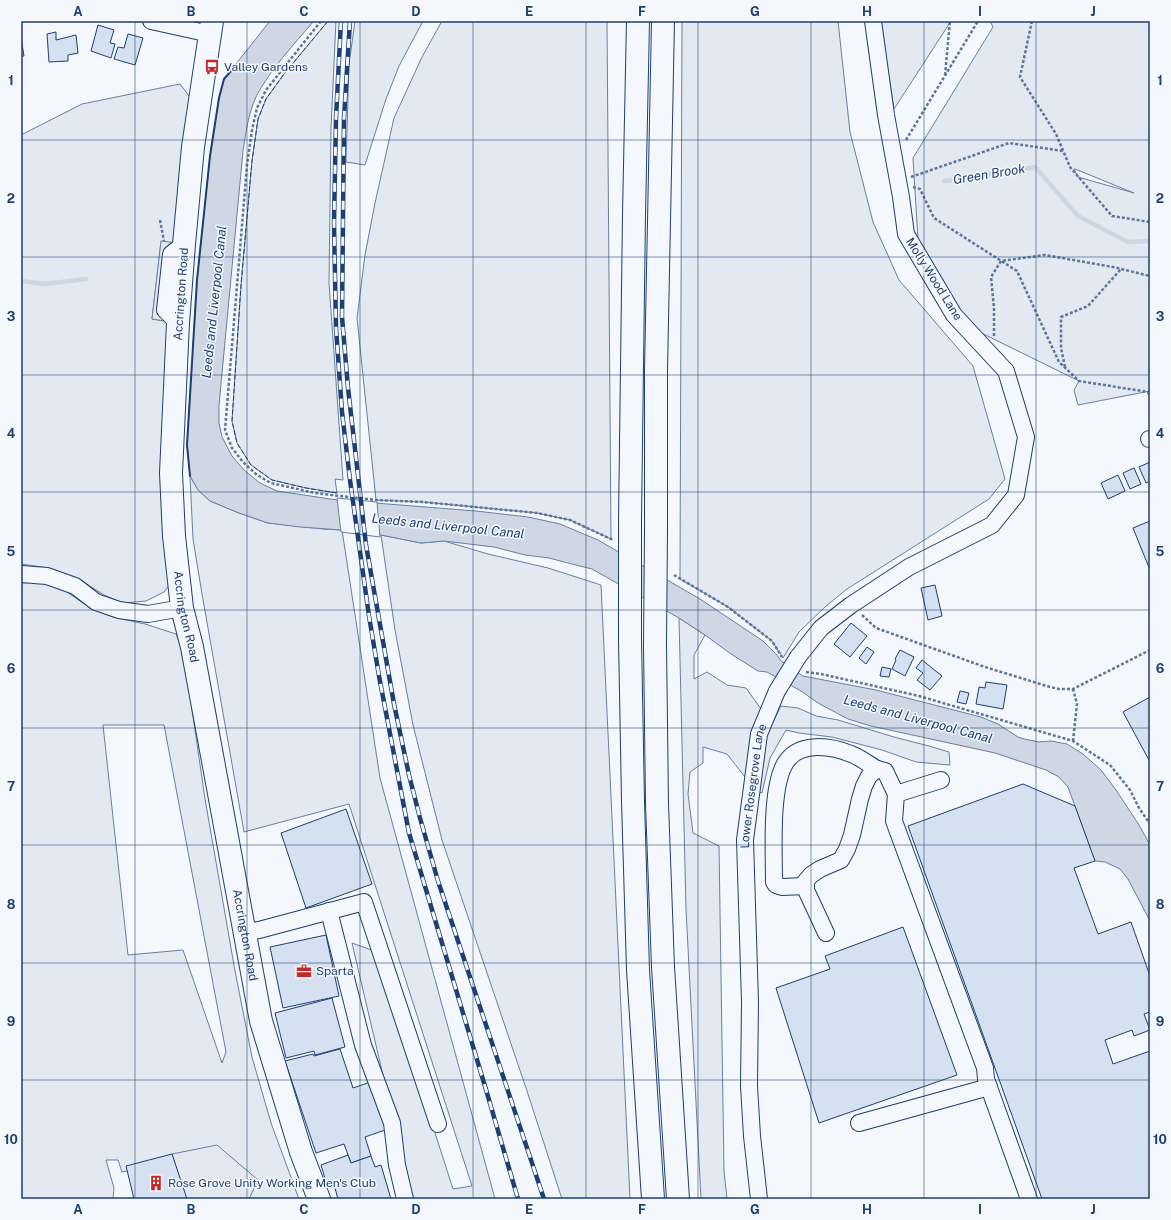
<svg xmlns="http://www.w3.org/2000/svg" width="1171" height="1220" viewBox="0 0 1171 1220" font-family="'Public Sans',sans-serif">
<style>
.green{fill:#e3e9f0;stroke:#687fa3;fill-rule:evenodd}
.parking{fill:#e3e8f0;stroke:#687fa3}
.water{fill:#cfd7e4;stroke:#687fa3}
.pier{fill:#f4f7fb;stroke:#687fa3}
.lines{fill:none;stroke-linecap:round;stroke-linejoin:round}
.stream{stroke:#cfd7e4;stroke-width:4.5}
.building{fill:#d5e0f0;stroke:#1d3f73}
.minor-casing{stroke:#1d3f73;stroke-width:18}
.highway-casing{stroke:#1d3f73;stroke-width:24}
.path{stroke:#5e769c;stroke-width:2.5;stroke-dasharray:3 2;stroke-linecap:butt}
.minor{stroke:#f4f7fb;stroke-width:16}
.highway{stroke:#f4f7fb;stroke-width:22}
.rail-casing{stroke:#1d3f73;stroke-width:4.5}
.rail{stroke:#f4f7fb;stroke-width:3;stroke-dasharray:9;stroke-linecap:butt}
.minor-bridge-casing{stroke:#1d3f73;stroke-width:18;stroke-linecap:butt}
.highway-bridge-casing{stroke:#1d3f73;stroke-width:24;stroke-linecap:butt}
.minor-bridge{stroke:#f4f7fb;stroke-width:16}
.highway-bridge{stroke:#f4f7fb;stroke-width:22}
.fence{stroke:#1d3f73;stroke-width:1;stroke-dasharray:5 2;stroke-linecap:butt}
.wall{stroke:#1d3f73;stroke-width:2}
.grid{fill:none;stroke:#1d3f73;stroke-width:1;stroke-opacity:0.55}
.labels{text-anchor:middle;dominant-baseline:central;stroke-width:3;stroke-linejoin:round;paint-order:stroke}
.poi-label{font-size:12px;fill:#1d3f73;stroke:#f4f7fb;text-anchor:start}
.street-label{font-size:12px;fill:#1d3f73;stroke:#f4f7fb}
.water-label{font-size:13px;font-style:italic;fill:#1d3f73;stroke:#f4f7fb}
.neatline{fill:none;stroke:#1d3f73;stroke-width:1.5}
.grid-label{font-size:13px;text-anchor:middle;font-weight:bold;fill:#1d3f73}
</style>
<rect width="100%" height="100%" fill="#f4f7fb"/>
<g class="green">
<polygon points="328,21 336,21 331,128 329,283 343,480 335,479 337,493 306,488 272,480 251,465 237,443 232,421 241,285 252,161 258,119 266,99 284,74"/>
<polygon points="355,21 423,21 399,66 386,99 365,165 346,162 349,64"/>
<polygon points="442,21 607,21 611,539 570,520 537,513 423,502 376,500 357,318 365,255 375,203 394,118 422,57"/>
<polygon points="682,21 838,21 850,132 873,222 899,280 973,366 1005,479 989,499 847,589 826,606 799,632 783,658 772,641 728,607 680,579"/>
<polygon points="880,21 951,21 894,109"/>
<path d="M990,21H1150V391L1078,405L1074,390L1079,381L963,324L919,256L913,158L993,27ZM1074,169H1075L1134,193L1078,177Z"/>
<polygon points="180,84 192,100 177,243 161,242 152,319 171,322 173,580 164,592 146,601 123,603 104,595 82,581 49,568 21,564 21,135 82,104"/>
<polygon points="190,476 198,490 210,501 239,513 268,523 324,529 342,530 380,778 495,1199 412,1199 352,943 377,952 453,1189 472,1186 349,804 244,832 202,594 193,539"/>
<polygon points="381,535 421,543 444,541 488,554 548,568 601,585 630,1199 562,1199 527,1091 442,840 413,725 395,630"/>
<path d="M40,582L64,590L92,609L113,617L145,624L176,634L184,654L205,799L235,971L252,1057L271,1123L299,1199H235L165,1164L122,1172L118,1160H106L114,1188L113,1199H21V583ZM103,725H164L226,1052L222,1063L183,950L128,955Z"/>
<polygon points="679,618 705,635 694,655 694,679 707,672 727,685 746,688 761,709 753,733 745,777 727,754 703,747 703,763 690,772 688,794 693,833 719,846 724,1171 727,1199 701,1199 686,909"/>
<polygon points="781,706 798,708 816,716 838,720 894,737 929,746 949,752 950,765 916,762 882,750 832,737 799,733 786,730 770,758 762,793 756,791 766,736"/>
</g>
<g class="parking">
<polygon points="161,241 184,244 178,323 152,319"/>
<polygon points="217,1145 258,1180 249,1199 186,1199 172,1154"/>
</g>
<path class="water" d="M270,21H314C295,43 269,71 256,97C248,114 246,133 243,151L219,405V423L222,437L232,456L244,470L260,483L277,491L337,500L476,511L528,517L560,524L598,540L700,599L763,641L777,655L781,661L803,676L876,690L981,717L998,724L1018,737L1024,739L1039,742L1051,741L1067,744L1083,754L1101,770L1116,790L1139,825L1150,845V921L1128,879L1120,869L1105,862L1095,861L1068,787L1059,777L1046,770L995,753L871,726L848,719L818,703L801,691L767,672L758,671L731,654L705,635L679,618L592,569L568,563L549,558L525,555L494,547L444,541L421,543L381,535L342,530L300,527L268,523L239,513L210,501L198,490L190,476L187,445L197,280L210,156L219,98L224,79Z"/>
<polygon class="pier" points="337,498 377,502 380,537 341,532"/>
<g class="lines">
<g class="stream">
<polyline points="944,181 1035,167 1078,216 1128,242 1150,241"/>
<polyline points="21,281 45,284 86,279"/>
</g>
</g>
<g class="building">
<polygon points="98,25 114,30 110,43 115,44 111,58 91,51"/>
<polygon points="56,32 56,40 76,35 78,53 68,55 68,61 49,62 47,34"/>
<polygon points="128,34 143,38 135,65 114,59 118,47 124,48"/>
<polygon points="21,37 24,56 21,56"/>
<polygon points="1150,462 1150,481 1146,483 1139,467"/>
<polygon points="1134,468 1141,484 1130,489 1123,473"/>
<polygon points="1118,475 1125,491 1108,499 1101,483"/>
<polygon points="1150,521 1150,570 1133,528"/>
<polygon points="935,585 942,616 928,620 921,588"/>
<polygon points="851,623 867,636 850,657 834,644"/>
<polygon points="867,647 874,652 866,664 859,658"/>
<polygon points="900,650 914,657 905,676 892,669 896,660 895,659"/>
<polygon points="922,660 942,676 930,690 917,680 923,673 916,668"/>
<polygon points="882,667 891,669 889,677 880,676"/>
<polygon points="986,682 1007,685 1003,709 976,704 979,687 985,688"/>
<polygon points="960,691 969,693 966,704 957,702"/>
<polygon points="1150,697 1150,762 1123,712"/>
<polygon points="1023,784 1075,806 1095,861 1074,868 1098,934 1131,922 1150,976 1150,1012 1144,1014 1150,1030 1134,1036 1132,1030 1105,1040 1113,1064 1150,1051 1150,1199 1042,1199 908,826"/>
<polygon points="346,809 372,884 306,908 281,833"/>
<polygon points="903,927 957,1075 819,1123 776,988 830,969 825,956"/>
<polygon points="326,935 339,996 283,1008 270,947"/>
<polygon points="332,998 345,1047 315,1055 314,1051 286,1058 275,1013"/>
<polygon points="340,1049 353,1088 376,1080 391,1128 365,1137 371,1156 351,1163 344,1144 316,1153 285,1061 313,1054 314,1056"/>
<polygon points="172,1154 187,1199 134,1199 126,1166"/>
<polygon points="348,1155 351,1163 371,1156 375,1167 381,1165 391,1199 338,1199 333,1181 326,1182 321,1165"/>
</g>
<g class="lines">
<g class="minor-casing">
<g id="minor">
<polyline points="151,21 210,34"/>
<polyline points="178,323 165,310 171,254 184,244"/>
<polyline points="1149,439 1150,439"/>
<polyline points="21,574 47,576 75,586 96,602 119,610 148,614 182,608"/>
<polyline points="798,657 821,628 851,605 909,567 992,525 1016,495 1026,437 1006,371 954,315 906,234 901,197 886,115 873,21"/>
<polyline points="941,780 896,794 894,821 985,1068 986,1079 1029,1199"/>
<path d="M806,886L782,887L776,885L774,882C774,852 770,786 786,762C800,741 831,746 851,754C860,757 868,764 877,769"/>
<polyline points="329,911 363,1045 392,1123 397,1165 405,1199"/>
<polyline points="245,932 259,930 364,902 438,1124"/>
<polyline points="826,933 806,890 805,882 811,875 820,869 841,860 847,849 852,835 860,799 864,786 869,776 877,769 885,771 896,794"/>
<polyline points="859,1123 989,1087"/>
<path id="s1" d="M759,1199L752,1136L749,1086L750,1002L745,840L759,734L777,691"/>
</g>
</g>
<g class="highway-casing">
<g id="highway">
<path id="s2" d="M212,21L193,147L184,244L178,323L171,473L174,536L182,608L192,647L261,1021L301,1152L319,1199"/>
<polyline points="630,520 634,214 638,21"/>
<polyline points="656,530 656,371 663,21"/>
<polyline points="630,639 633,801 638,970 653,1199"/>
<polyline points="655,644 657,804 663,967 678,1199"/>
</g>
</g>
<g class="path">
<polyline points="321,21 266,90 257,108 252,130 247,165 225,430 232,448 243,462 257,475 271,483 315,493 340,496 376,500 423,502 537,513 570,520 613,540"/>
<polyline points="1032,21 1020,77 1056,134 1070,167 1112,216 1150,222"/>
<polyline points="945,75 950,21"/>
<polyline points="906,140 978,21"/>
<polyline points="911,177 1009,143 1063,151"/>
<polyline points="913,187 920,189 934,218 1017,271 1059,362 1079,381 1148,392 1150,397"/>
<polyline points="160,220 164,241"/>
<polyline points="994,336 994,308 991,277 1001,261 1045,255 1113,267 1150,276"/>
<polyline points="1065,367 1061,348 1061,317 1088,306 1121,269"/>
<polyline points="674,575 728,607 772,641 782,657"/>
<polyline points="862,615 876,628 985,667 1050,687 1059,689 1073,689 1150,650"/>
<polyline points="806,672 821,674 919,696 1073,741 1110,765 1130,790 1139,808 1150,824"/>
<polyline points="1073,741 1077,704 1073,689"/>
</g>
<use href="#minor" class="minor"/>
<use href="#highway" class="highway"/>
<g class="rail-casing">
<g id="rail">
<polyline points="341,21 336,118 334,223 336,328 342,412 350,480 369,616 379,676 409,833 487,1093 518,1199"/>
<polyline points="350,21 344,118 342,317 348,388 366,545 394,704 409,775 420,818 438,881 544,1199"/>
</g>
</g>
<use href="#rail" class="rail"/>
<g class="minor-bridge-casing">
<polyline id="minor-bridge" points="777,691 798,657"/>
</g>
<g class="highway-bridge-casing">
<g id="highway-bridge">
<polyline points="630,639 630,520"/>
<polyline points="655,644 656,530"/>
</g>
</g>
<use href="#minor-bridge" class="minor-bridge"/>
<use href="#highway-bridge" class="highway-bridge"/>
<polyline class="fence" points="328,21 284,74 266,99 258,119 252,161 241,285 232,421 237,443 251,465 272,480 306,488 337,493"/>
<polyline class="wall" points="190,476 187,445 197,280 210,156 219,98 224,79 231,71"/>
</g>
<path class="grid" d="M135,21V1199M247,21V1199M360,21V1199M473,21V1199M586,21V1199M698,21V1199M811,21V1199M924,21V1199M1036,21V1199M21,140H1150M21,257H1150M21,375H1150M21,492H1150M21,610H1150M21,728H1150M21,845H1150M21,963H1150M21,1080H1150"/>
<defs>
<g id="bus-bare" transform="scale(1.2)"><path d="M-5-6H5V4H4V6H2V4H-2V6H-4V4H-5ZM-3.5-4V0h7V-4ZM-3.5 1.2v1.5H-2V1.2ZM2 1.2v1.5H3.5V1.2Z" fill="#c62828" stroke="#f4f7fb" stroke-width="2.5" paint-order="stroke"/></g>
<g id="office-bare" transform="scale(1.2)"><path d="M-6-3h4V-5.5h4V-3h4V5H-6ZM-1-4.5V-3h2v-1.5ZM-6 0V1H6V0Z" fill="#c62828" stroke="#f4f7fb" stroke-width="2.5" paint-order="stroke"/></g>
<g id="building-bare" transform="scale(1.2)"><path d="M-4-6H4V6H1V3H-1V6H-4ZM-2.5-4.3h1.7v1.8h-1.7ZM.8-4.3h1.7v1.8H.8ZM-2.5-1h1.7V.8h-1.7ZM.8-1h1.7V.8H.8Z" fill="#c62828" stroke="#f4f7fb" stroke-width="2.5" paint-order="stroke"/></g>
</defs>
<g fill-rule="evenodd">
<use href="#bus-bare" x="212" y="67"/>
<use href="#office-bare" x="304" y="971"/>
<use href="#building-bare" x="156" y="1183"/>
</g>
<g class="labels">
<g class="poi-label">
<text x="224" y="67">Valley Gardens</text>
<text x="316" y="971">Sparta</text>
<text x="168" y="1183">Rose Grove Unity Working Men's Club</text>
</g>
<g class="street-label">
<text transform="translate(934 279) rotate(58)">Molly Wood Lane</text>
<text transform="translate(181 294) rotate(-86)">Accrington Road</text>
<text stroke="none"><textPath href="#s2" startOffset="599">Accrington Road</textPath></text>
<text stroke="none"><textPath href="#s1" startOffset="414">Lower Rosegrove Lane</textPath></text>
<text stroke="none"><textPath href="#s2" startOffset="923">Accrington Road</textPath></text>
</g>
<g class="water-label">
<text transform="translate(989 174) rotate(-9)">Green Brook</text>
<text transform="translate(214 302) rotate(-84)">Leeds and Liverpool Canal</text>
<text transform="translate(448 526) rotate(6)">Leeds and Liverpool Canal</text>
<text transform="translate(918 719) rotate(15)">Leeds and Liverpool Canal</text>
</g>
</g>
<rect width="1171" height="1220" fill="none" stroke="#f4f7fb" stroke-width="44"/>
<rect x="22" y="22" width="1127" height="1176" class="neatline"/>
<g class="grid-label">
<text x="78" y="16">A</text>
<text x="191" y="16">B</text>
<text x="304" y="16">C</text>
<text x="416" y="16">D</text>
<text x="529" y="16">E</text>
<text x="642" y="16">F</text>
<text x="755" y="16">G</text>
<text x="867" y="16">H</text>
<text x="980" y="16">I</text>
<text x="1093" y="16">J</text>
<text x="11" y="85">1</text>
<text x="1160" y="85">1</text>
<text x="11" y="203">2</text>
<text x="1160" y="203">2</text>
<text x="11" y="321">3</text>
<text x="1160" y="321">3</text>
<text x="11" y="438">4</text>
<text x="1160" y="438">4</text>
<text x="11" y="556">5</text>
<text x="1160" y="556">5</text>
<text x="11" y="673">6</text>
<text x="1160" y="673">6</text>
<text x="11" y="791">7</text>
<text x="1160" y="791">7</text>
<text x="11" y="909">8</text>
<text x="1160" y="909">8</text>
<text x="11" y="1026">9</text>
<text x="1160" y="1026">9</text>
<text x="11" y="1144">10</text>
<text x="1160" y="1144">10</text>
<text x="78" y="1214">A</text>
<text x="191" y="1214">B</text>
<text x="304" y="1214">C</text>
<text x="416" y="1214">D</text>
<text x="529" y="1214">E</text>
<text x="642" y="1214">F</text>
<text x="755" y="1214">G</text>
<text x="867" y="1214">H</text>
<text x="980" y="1214">I</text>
<text x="1093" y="1214">J</text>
</g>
</svg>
